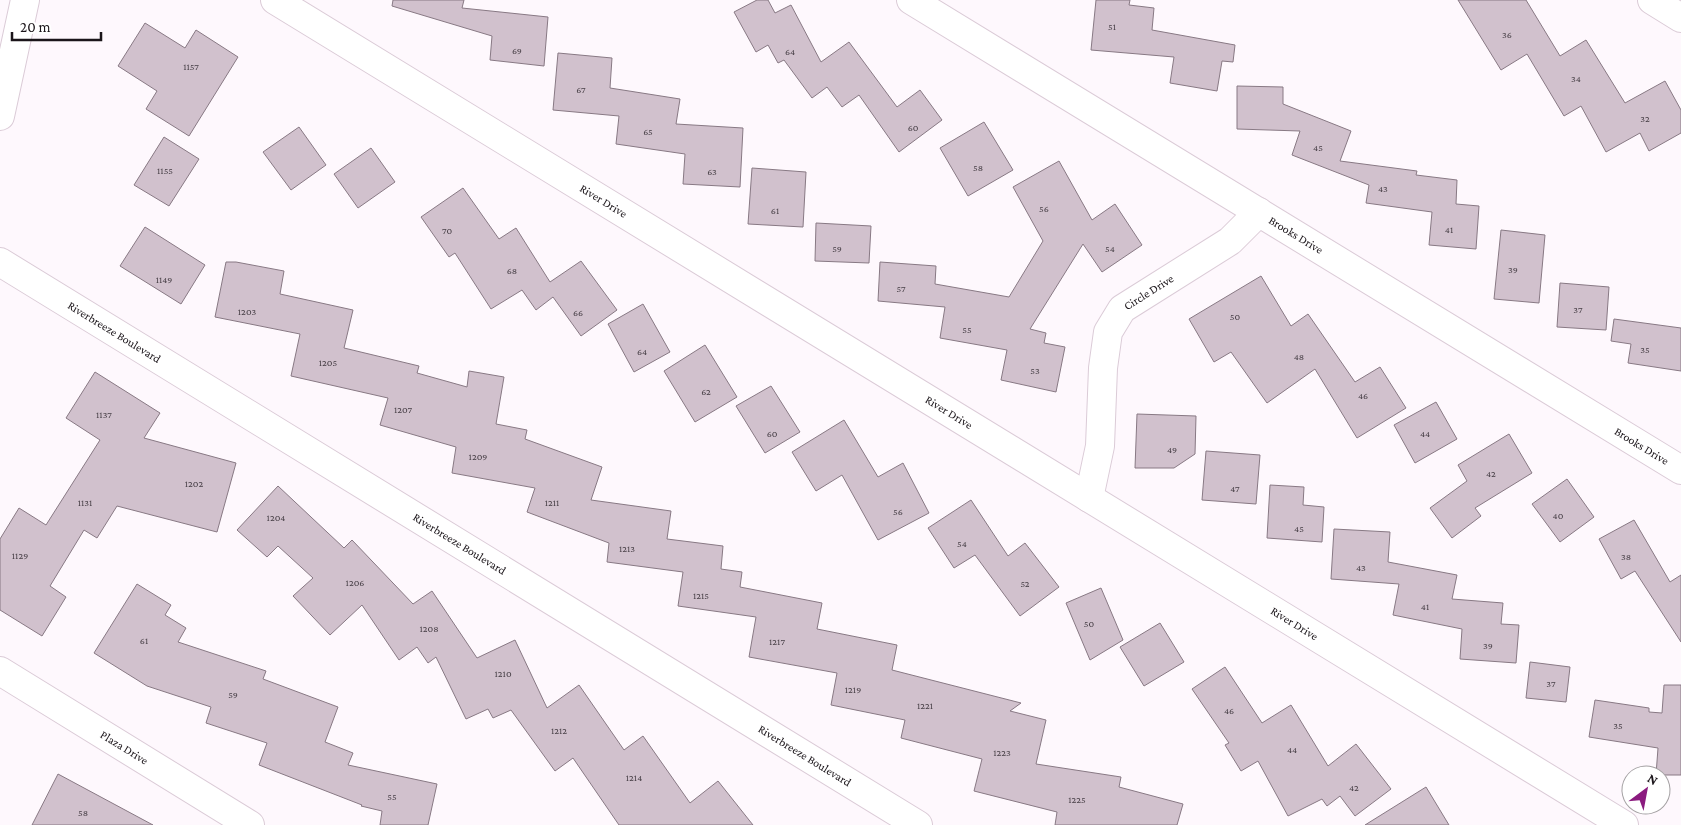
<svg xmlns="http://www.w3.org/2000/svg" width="1681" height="825" viewBox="0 0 1681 825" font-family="'Crimson Pro',serif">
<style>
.building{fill:#d1c1cd;stroke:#887984}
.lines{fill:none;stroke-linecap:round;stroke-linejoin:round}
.street-casing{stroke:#dbcbd7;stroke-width:30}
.secondary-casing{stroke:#dbcbd7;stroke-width:30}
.street{stroke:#fff;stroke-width:28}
.secondary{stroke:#fff;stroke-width:28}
.labels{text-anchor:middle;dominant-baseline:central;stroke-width:4.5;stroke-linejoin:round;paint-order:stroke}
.number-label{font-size:10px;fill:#484047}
.street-label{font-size:12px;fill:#1b151a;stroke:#fff}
</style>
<rect width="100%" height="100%" fill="#fef8fd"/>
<g class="building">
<polygon points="393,0 464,0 462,8 548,17 544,66 490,60 492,36 392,6"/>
<polygon points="757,0 768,0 775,13 791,5 821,62 849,42 897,107 920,90 942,120 899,152 859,95 842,107 827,87 812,98 784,60 778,63 768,45 756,52 734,12"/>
<polygon points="1096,0 1130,0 1129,5 1154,8 1152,30 1235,45 1233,62 1222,61 1217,91 1170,83 1174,57 1091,50"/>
<polygon points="1458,0 1526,0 1560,56 1586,40 1625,103 1665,81 1681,110 1681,133 1649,151 1640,133 1606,152 1581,106 1564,116 1527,54 1501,70"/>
<polygon points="145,23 185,48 196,30 238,57 189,136 146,109 157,91 118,66"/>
<polygon points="558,53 612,58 610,88 680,99 676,124 743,128 740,187 683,184 685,154 616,144 619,116 553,110"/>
<polygon points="1237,86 1283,87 1283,104 1351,131 1340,161 1417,171 1416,175 1457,180 1456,204 1479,206 1476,249 1429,245 1432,212 1366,203 1369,185 1292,155 1300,131 1237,129"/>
<polygon points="984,122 1013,170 968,196 940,148"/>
<polygon points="299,127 326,165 291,190 263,152"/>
<polygon points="164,137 199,159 169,206 134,185"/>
<polygon points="371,148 395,182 358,208 334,174"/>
<polygon points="1059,161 1092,220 1115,204 1142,245 1102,272 1083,244 1030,329 1046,333 1044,343 1065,347 1056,392 1001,380 1007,350 940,338 945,307 878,301 880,262 936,266 935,284 1009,297 1043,241 1013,187"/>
<polygon points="752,168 806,172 803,227 748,224"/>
<polygon points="463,188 499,239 516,228 550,282 581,261 617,310 581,336 553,297 536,310 522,290 491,309 455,253 449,257 421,217"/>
<polygon points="816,223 871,226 869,263 815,261"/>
<polygon points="145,227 205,265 181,304 120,266"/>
<polygon points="1501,230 1545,235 1539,303 1494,299"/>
<polygon points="226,262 236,262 284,271 280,294 353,310 344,348 419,366 417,373 467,387 469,371 504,377 496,424 527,430 525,439 602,467 591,500 671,511 667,539 723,546 721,569 742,572 740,587 822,603 817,629 897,645 892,670 1021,703 1010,711 1046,720 1036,764 1121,777 1119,787 1183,804 1177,825 1055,825 1057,812 974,791 982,759 901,738 905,720 831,705 837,673 749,657 756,617 678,606 683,572 607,562 609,543 527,512 535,488 452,473 456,447 380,425 388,398 291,376 300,334 215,317"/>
<polygon points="1261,276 1291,326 1308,314 1355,382 1380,367 1406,408 1357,438 1315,369 1267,403 1231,352 1214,362 1189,319"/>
<polygon points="1560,283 1609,287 1606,330 1557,327"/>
<polygon points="643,304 670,352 634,372 608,324"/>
<polygon points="1614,319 1681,328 1681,371 1628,363 1631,344 1611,341"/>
<polygon points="705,345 737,397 695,422 664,371"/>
<polygon points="95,372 160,413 144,438 236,463 217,532 117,506 97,538 84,530 50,586 66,597 42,636 0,610 0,539 19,508 46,525 100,440 66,418"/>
<polygon points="771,386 800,432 765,453 736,406"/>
<polygon points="1436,402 1457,439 1415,463 1394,425"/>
<polygon points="1137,414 1196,416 1195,454 1174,468 1135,468"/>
<polygon points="844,420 878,477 903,463 929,513 878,540 842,475 816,491 792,452"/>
<polygon points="1509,434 1532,473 1475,508 1481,516 1452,538 1430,508 1467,481 1458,465"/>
<polygon points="1206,451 1260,455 1256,504 1202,500"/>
<polygon points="1567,479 1594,517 1560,542 1532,504"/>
<polygon points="1270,485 1304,487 1303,505 1324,507 1322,542 1267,538"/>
<polygon points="278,486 344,548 352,540 413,604 432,591 477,658 515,640 547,708 579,685 624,750 643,736 690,803 718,781 753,825 619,825 573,758 555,771 511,710 493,718 488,709 466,719 436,657 428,663 417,647 399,660 362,605 330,635 293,596 313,578 278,546 267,557 237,530"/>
<polygon points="971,500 1008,556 1025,543 1059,587 1020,616 975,555 954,568 928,528"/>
<polygon points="1634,520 1670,582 1681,575 1681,642 1635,571 1621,579 1599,539"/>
<polygon points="1334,529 1390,532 1388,562 1457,575 1452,599 1503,603 1501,624 1519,625 1516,663 1460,659 1462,629 1393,615 1399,584 1331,579"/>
<polygon points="137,584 171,605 165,615 186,628 178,642 266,671 263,679 338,707 325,742 353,753 348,765 437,784 428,825 380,825 382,811 361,806 362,805 259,765 267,743 206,723 211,707 147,686 94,653"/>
<polygon points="1101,588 1123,640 1090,660 1066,603"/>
<polygon points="1160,623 1184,662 1144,686 1120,647"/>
<polygon points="1530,662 1570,667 1566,702 1526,698"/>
<polygon points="1225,667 1262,723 1291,705 1328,766 1356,744 1391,789 1355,816 1340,796 1327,806 1322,799 1288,816 1258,761 1241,771 1225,745 1229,743 1192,689"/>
<polygon points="1664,685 1681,685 1681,775 1656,775 1658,748 1589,737 1595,700 1649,708 1649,712 1662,713"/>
<polygon points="58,774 153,825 32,825"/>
<polygon points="1426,787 1449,825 1365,825"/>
</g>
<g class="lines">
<g class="street-casing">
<g id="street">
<path id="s1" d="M275,0L1624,825"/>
<path id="s2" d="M911,0L1681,470"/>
<polyline points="1652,0 1681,18"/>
<path id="s3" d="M0,262L918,825"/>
<path id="s4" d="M1089,498L1100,446L1103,368L1108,332L1122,309L1230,241L1259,212"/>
<path id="s5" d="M0,671L250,825"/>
</g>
</g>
<g class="secondary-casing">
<polyline id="secondary" points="0,116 25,0"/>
</g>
<use href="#street" class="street"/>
<use href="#secondary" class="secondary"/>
</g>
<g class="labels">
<g class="number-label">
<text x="1112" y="26">51</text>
<text x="1507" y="34">36</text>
<text x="517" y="50">69</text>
<text x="790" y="51">64</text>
<text x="191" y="66">1157</text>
<text x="1576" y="78">34</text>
<text x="581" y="89">67</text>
<text x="1645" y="118">32</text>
<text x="913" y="127">60</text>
<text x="648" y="131">65</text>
<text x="1318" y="147">45</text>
<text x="978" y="167">58</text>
<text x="165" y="170">1155</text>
<text x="712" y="171">63</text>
<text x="1383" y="188">43</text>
<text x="1044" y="208">56</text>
<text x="775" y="210">61</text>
<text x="1449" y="229">41</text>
<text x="447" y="230">70</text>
<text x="837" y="248">59</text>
<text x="1110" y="248">54</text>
<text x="1513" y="269">39</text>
<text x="512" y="270">68</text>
<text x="164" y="279">1149</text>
<text x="901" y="288">57</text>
<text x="1578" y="309">37</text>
<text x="247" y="311">1203</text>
<text x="578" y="312">66</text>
<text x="1235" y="316">50</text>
<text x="967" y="329">55</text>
<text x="1645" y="349">35</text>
<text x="642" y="351">64</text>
<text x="1299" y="356">48</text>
<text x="328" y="362">1205</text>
<text x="1035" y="370">53</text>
<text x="706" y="391">62</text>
<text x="1363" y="395">46</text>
<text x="403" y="409">1207</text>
<text x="104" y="414">1137</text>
<text x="772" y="433">60</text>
<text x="1425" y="433">44</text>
<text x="1172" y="449">49</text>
<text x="478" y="456">1209</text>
<text x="1491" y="473">42</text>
<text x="194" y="483">1202</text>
<text x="1235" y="488">47</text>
<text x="85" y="502">1131</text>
<text x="552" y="502">1211</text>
<text x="898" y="511">56</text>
<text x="1558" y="515">40</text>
<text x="276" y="517">1204</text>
<text x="1299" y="528">45</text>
<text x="962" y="543">54</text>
<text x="627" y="548">1213</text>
<text x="20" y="555">1129</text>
<text x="1626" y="556">38</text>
<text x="1361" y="567">43</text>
<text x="355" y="582">1206</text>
<text x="1025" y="583">52</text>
<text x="701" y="595">1215</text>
<text x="1425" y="606">41</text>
<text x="1089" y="623">50</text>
<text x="429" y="628">1208</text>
<text x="144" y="640">61</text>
<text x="777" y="641">1217</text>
<text x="1488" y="645">39</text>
<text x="503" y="673">1210</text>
<text x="1551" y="683">37</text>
<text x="853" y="689">1219</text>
<text x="233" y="694">59</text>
<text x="925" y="705">1221</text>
<text x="1229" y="710">46</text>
<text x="1618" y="725">35</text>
<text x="559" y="730">1212</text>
<text x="1292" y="749">44</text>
<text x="1002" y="752">1223</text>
<text x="634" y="777">1214</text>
<text x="1354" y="787">42</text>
<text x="392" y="796">55</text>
<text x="1077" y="799">1225</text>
<text x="83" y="812">58</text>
</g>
<g class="street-label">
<text stroke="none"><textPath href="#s1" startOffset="385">River Drive</textPath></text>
<text stroke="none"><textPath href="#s2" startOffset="451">Brooks Drive</textPath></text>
<text stroke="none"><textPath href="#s4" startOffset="226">Circle Drive</textPath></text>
<text stroke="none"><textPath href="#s3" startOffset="134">Riverbreeze Boulevard</textPath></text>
<text stroke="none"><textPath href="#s1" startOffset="790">River Drive</textPath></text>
<text stroke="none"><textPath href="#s2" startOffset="856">Brooks Drive</textPath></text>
<text stroke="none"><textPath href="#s3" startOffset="539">Riverbreeze Boulevard</textPath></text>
<text stroke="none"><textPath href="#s1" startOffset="1195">River Drive</textPath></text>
<text stroke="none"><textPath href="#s5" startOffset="146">Plaza Drive</textPath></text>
<text stroke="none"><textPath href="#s3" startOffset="944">Riverbreeze Boulevard</textPath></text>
</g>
</g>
<g transform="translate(1646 790) rotate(32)"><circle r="24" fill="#ffffff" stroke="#a4a1a3"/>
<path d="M0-4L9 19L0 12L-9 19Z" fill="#8b1b7f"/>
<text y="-8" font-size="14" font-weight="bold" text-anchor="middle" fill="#1b151a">N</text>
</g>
<path d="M12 32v8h89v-8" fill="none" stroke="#1b151a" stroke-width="2.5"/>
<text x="20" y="32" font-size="15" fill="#1b151a" stroke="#ffffff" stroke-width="4" paint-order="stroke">20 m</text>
</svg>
